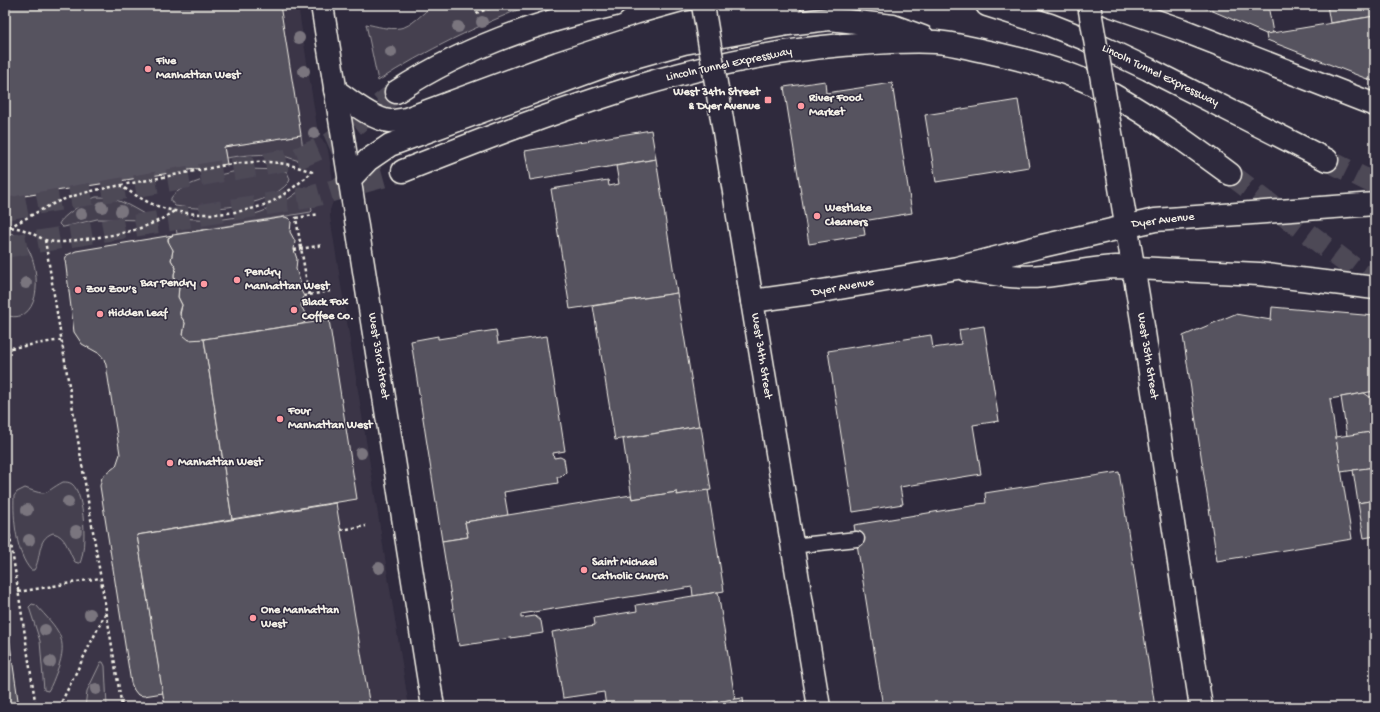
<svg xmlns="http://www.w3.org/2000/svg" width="1380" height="712" viewBox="0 0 1380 712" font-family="'Gochi Hand',sans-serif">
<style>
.built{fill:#3b3647}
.green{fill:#454050;stroke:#9c989c}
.building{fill:#56525f;stroke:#f4f1e8}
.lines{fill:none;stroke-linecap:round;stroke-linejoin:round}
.motorway-tunnel{stroke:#4d4857;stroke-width:22;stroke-dasharray:22 11;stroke-linecap:butt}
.service-casing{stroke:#f4f1e8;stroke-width:17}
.minor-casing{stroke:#f4f1e8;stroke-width:25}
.primary-casing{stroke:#f4f1e8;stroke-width:25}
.motorway-casing{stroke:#f4f1e8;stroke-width:25}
.path{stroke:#f4f1e8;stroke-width:2.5;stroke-dasharray:3 3;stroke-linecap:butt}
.service{stroke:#2f2a3d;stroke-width:14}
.minor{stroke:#2f2a3d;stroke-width:22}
.primary{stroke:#2f2a3d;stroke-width:22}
.motorway{stroke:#2f2a3d;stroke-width:22}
.minor-bridge-casing{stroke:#f4f1e8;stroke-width:25;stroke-linecap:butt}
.primary-bridge-casing{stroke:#f4f1e8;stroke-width:25;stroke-linecap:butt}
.minor-bridge{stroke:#2f2a3d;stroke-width:22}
.primary-bridge{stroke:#2f2a3d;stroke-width:22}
.tree{fill:#7a757e}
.poi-dot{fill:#ff9aa2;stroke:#2f2a3d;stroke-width:1.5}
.labels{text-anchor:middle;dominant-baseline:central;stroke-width:3;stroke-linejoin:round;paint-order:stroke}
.poi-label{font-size:12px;font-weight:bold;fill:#f4f1e8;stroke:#2f2a3d;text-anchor:start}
.street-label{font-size:12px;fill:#f4f1e8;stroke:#2f2a3d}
</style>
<rect width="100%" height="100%" fill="#2f2a3d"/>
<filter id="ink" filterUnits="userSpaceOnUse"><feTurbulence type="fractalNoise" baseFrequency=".025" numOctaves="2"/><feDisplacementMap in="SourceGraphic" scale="8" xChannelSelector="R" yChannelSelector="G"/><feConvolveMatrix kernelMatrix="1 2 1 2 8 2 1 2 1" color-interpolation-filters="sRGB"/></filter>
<g filter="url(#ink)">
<polygon class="built" points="5,5 298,5 318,133 319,137 326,144 328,150 335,192 335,196 330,210 330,217 409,707 5,707"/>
<g class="green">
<path d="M433,5H530C477,26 426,50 378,81L366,24C377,26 388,30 400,28C411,27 424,12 433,5Z"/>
<path d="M301,135L304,157L302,161C296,161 289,157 283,156C264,153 244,155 226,158L224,147Z"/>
<path d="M248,169L282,170L287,172L290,179L289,182C266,209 208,211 175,206L171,201V198C181,182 230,172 248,169Z"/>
<polygon points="305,187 309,190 312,211 311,212 177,234 175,220 176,218 217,220 251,215 261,212 281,204"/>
<path d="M96,197C115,196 130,206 146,215L148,219L147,220L97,219L64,227H62L59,224C62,216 87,200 96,197Z"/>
<path d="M5,233C41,229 52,331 5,315Z"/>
<path d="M63,482C67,482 69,482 72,484C85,494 87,548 80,563H78L75,562C68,552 67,536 53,533C36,539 42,558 34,570H31C16,554 13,518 14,496L17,492L25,488C50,497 42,493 63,482Z"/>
<path d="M32,604L36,605C57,629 70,637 57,671C54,678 52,685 48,691L44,690L40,641L29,607Z"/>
<polygon points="101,662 103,662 105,666 107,707 85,707 87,691"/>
</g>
<g class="building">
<polygon points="5,5 280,5 301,135 224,147 227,164 5,199"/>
<polygon points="1199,5 1268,5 1273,33 1266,34"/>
<polygon points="1327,5 1375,5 1375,16 1330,23"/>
<polygon points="1375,16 1375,82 1267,40 1266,34"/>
<polygon points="825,81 826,93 892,83 912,213 863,221 865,235 809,244 784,87"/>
<polygon points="1018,100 1029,167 936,182 925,115"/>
<polygon points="651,130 656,159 530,180 525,151"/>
<polygon points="656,159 677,293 570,309 551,189 608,180 609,186 619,184 616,166"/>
<polygon points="285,217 290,219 291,222 290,232 295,241 294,250 297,259 296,269 300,281 299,287 304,296 301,306 306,315 305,322 302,324 204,339 192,341 186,339 183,335 185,323 180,315 182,305 178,297 179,287 174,278 174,274 176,268 171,260 173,250 169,245 168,238 173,235"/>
<polygon points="173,235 168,238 168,241 173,250 171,260 176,268 174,274 174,278 179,287 178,297 182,305 180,312 180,315 185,323 183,335 189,340 204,339 232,519 137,535 163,693 144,696 138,695 134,690 131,683 100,486 102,477 116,466 120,454 106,365 104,359 100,354 82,344 74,332 65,259 67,255 76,251"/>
<polygon points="677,293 699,426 615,440 593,306"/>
<polygon points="1272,307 1375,316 1375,391 1330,399 1352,539 1217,561 1183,336 1235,314 1271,320"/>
<polygon points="329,320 357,499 232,519 204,339"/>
<polygon points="984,326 999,421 973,425 981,474 900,487 903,504 853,512 828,351 931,335 933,348 961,344 959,330"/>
<polygon points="496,330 498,343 547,336 565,451 553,453 554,458 560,457 564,459 566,472 561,477 557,477 558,483 504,492 508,515 465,522 468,537 442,541 411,341 438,336 438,339"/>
<polygon points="1364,393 1370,397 1375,396 1375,427 1370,432 1347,436 1341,397"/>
<polygon points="699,426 701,426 711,490 677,495 677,492 632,499 623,439"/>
<polygon points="1371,432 1375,457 1375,467 1341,472 1336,437"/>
<polygon points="1375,467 1375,500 1358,503 1353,470"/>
<polygon points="1119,472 1155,707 883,707 854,525 977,505 977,504 986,503 985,493"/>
<polygon points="708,490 724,591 693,596 692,587 521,614 521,618 535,616 541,621 543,633 459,646 442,541 468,537 465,522 631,495 632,499 677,492 677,495"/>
<polygon points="1375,500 1375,536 1364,538 1358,503"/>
<polygon points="336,503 370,707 165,707 137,535"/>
<polygon points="718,592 735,699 682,707 652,707 652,705 642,707 606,707 604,692 563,698 552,632 595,625 594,618 637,611 636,605"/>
<polygon points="5,610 19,707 5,707"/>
<polygon points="743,698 744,707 682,707 735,699"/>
<polygon points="506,703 506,707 477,707"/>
</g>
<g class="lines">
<g class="motorway-tunnel">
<polyline points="1327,160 1375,184"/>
<polyline points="1230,174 1355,269 1375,282"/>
<polyline points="5,209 298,158 330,144 396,92"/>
<polyline points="5,247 310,197 403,171"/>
</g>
<g class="service-casing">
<polyline id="service" points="792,546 857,539"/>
</g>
<g class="minor-casing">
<g id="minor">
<polyline points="322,5 433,707"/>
<polyline points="1109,121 1143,326 1201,707"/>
</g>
</g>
<g class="primary-casing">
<g id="primary">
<polyline points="717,89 819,707"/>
<path d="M966,270C991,273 1017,279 1043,276C1067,274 1091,268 1116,267L1259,274L1375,288"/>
<polyline points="752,301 810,293 957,268 1042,246 1155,220 1375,204"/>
</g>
</g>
<g class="motorway-casing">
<g id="motorway">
<polyline points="987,5 1050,25 1083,38 1148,69 1327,160"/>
<polyline points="1110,5 1182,30 1375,105"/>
<path d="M335,90C349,100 373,120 390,121C396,121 401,120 406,119L558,63L643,35L686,23L790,5"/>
<path d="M396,92C463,48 536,22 614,5"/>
<path d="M403,171C545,115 690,58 843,45C874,43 905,40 936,42C952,43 968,48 984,51C1017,58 1050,66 1081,79C1092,83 1102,90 1113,95C1154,118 1192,146 1230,174"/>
<polyline points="349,180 368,160 390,145 613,63 684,43 788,24 829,19 893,26 923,37"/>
</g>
</g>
<g class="path">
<polyline points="476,13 490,8 493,5"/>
<path d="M9,227C22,221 33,214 45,208C61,199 79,194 96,190L226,165C259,160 281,160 312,172C301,182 288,192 275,200C247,215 197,218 167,209C150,205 135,195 121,186"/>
<path d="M5,228C20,225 32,234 45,240C51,242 57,242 64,242C102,236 141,235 174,211"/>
<polyline points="45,240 122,707"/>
<polyline points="294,250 323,245"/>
<polyline points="309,295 296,218 319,214"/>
<polyline points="304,296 330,291"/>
<polyline points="5,349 61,340"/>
<polyline points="5,505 36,707"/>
<polyline points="341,530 366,526"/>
<polyline points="18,592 100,578"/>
<polyline points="59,707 106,612"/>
</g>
<use href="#service" class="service"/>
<use href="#minor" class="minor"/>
<use href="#primary" class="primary"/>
<use href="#motorway" class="motorway"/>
<g class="minor-bridge-casing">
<polyline id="minor-bridge" points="1089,5 1109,121"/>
</g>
<g class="primary-bridge-casing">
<polyline id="primary-bridge" points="703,5 717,89"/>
</g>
<use href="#minor-bridge" class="minor-bridge"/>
<use href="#primary-bridge" class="primary-bridge"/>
</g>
<g class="tree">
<circle cx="482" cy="22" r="6"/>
<circle cx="458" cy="27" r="6"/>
<circle cx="299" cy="38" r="6"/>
<circle cx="391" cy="52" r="6"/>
<circle cx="304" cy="71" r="6"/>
<circle cx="314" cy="133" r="6"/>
<circle cx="102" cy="207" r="6"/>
<circle cx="121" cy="211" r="6"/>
<circle cx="81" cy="214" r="6"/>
<circle cx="26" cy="283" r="6"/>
<circle cx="361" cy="453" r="6"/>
<circle cx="68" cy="502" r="6"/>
<circle cx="27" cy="510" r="6"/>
<circle cx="76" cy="531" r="6"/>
<circle cx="29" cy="540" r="6"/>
<circle cx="379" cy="568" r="6"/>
<circle cx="90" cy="614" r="6"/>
<circle cx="45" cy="630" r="6"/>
<circle cx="50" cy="662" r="6"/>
<circle cx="96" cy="689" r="6"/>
</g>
</g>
<g class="poi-dot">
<circle cx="148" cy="69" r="4"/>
<rect x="764" y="96" width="8" height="8" rx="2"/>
<circle cx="801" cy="106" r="4"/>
<circle cx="817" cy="216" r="4"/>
<circle cx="237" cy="280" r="4"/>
<circle cx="204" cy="284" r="4"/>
<circle cx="78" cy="290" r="4"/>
<circle cx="294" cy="310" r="4"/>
<circle cx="100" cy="314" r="4"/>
<circle cx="280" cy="419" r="4"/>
<circle cx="170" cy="463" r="4"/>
<circle cx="584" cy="570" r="4"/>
<circle cx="253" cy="618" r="4"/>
</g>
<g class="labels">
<g class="poi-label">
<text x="156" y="62">Five<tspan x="156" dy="14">Manhattan West</tspan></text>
<text x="760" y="93" text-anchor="end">West 34th Street<tspan x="760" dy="14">&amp; Dyer Avenue</tspan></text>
<text x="809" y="99">River Food<tspan x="809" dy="14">Market</tspan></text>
<text x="825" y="209">Westlake<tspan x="825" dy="14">Cleaners</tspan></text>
<text x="245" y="273">Pendry<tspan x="245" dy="14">Manhattan West</tspan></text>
<text x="196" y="284" text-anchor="end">Bar Pendry</text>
<text x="86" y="290">Zou Zou’s</text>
<text x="302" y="303">Black Fox<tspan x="302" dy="14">Coffee Co.</tspan></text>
<text x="108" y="314">Hidden Leaf</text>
<text x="288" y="412">Four<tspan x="288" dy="14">Manhattan West</tspan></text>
<text x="178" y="463">Manhattan West</text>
<text x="592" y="563">Saint Michael<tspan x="592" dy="14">Catholic Church</tspan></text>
<text x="261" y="611">One Manhattan<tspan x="261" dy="14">West</tspan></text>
</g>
<g class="street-label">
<text transform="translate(729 65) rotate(-12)">Lincoln Tunnel Expressway</text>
<text transform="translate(1160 76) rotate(26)">Lincoln Tunnel Expressway</text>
<text transform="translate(1163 221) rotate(-7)">Dyer Avenue</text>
<text transform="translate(843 288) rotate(-10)">Dyer Avenue</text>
<text transform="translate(378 356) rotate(81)">West 33rd Street</text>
<text transform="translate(761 356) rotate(81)">West 34th Street</text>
<text transform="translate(1147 356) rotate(81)">West 35th Street</text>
</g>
</g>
<rect width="1380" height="712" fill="none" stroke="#2f2a3d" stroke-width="20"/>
<rect x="10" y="10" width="1360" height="692" fill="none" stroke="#f4f1e8" stroke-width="1.5" filter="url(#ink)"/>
</svg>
